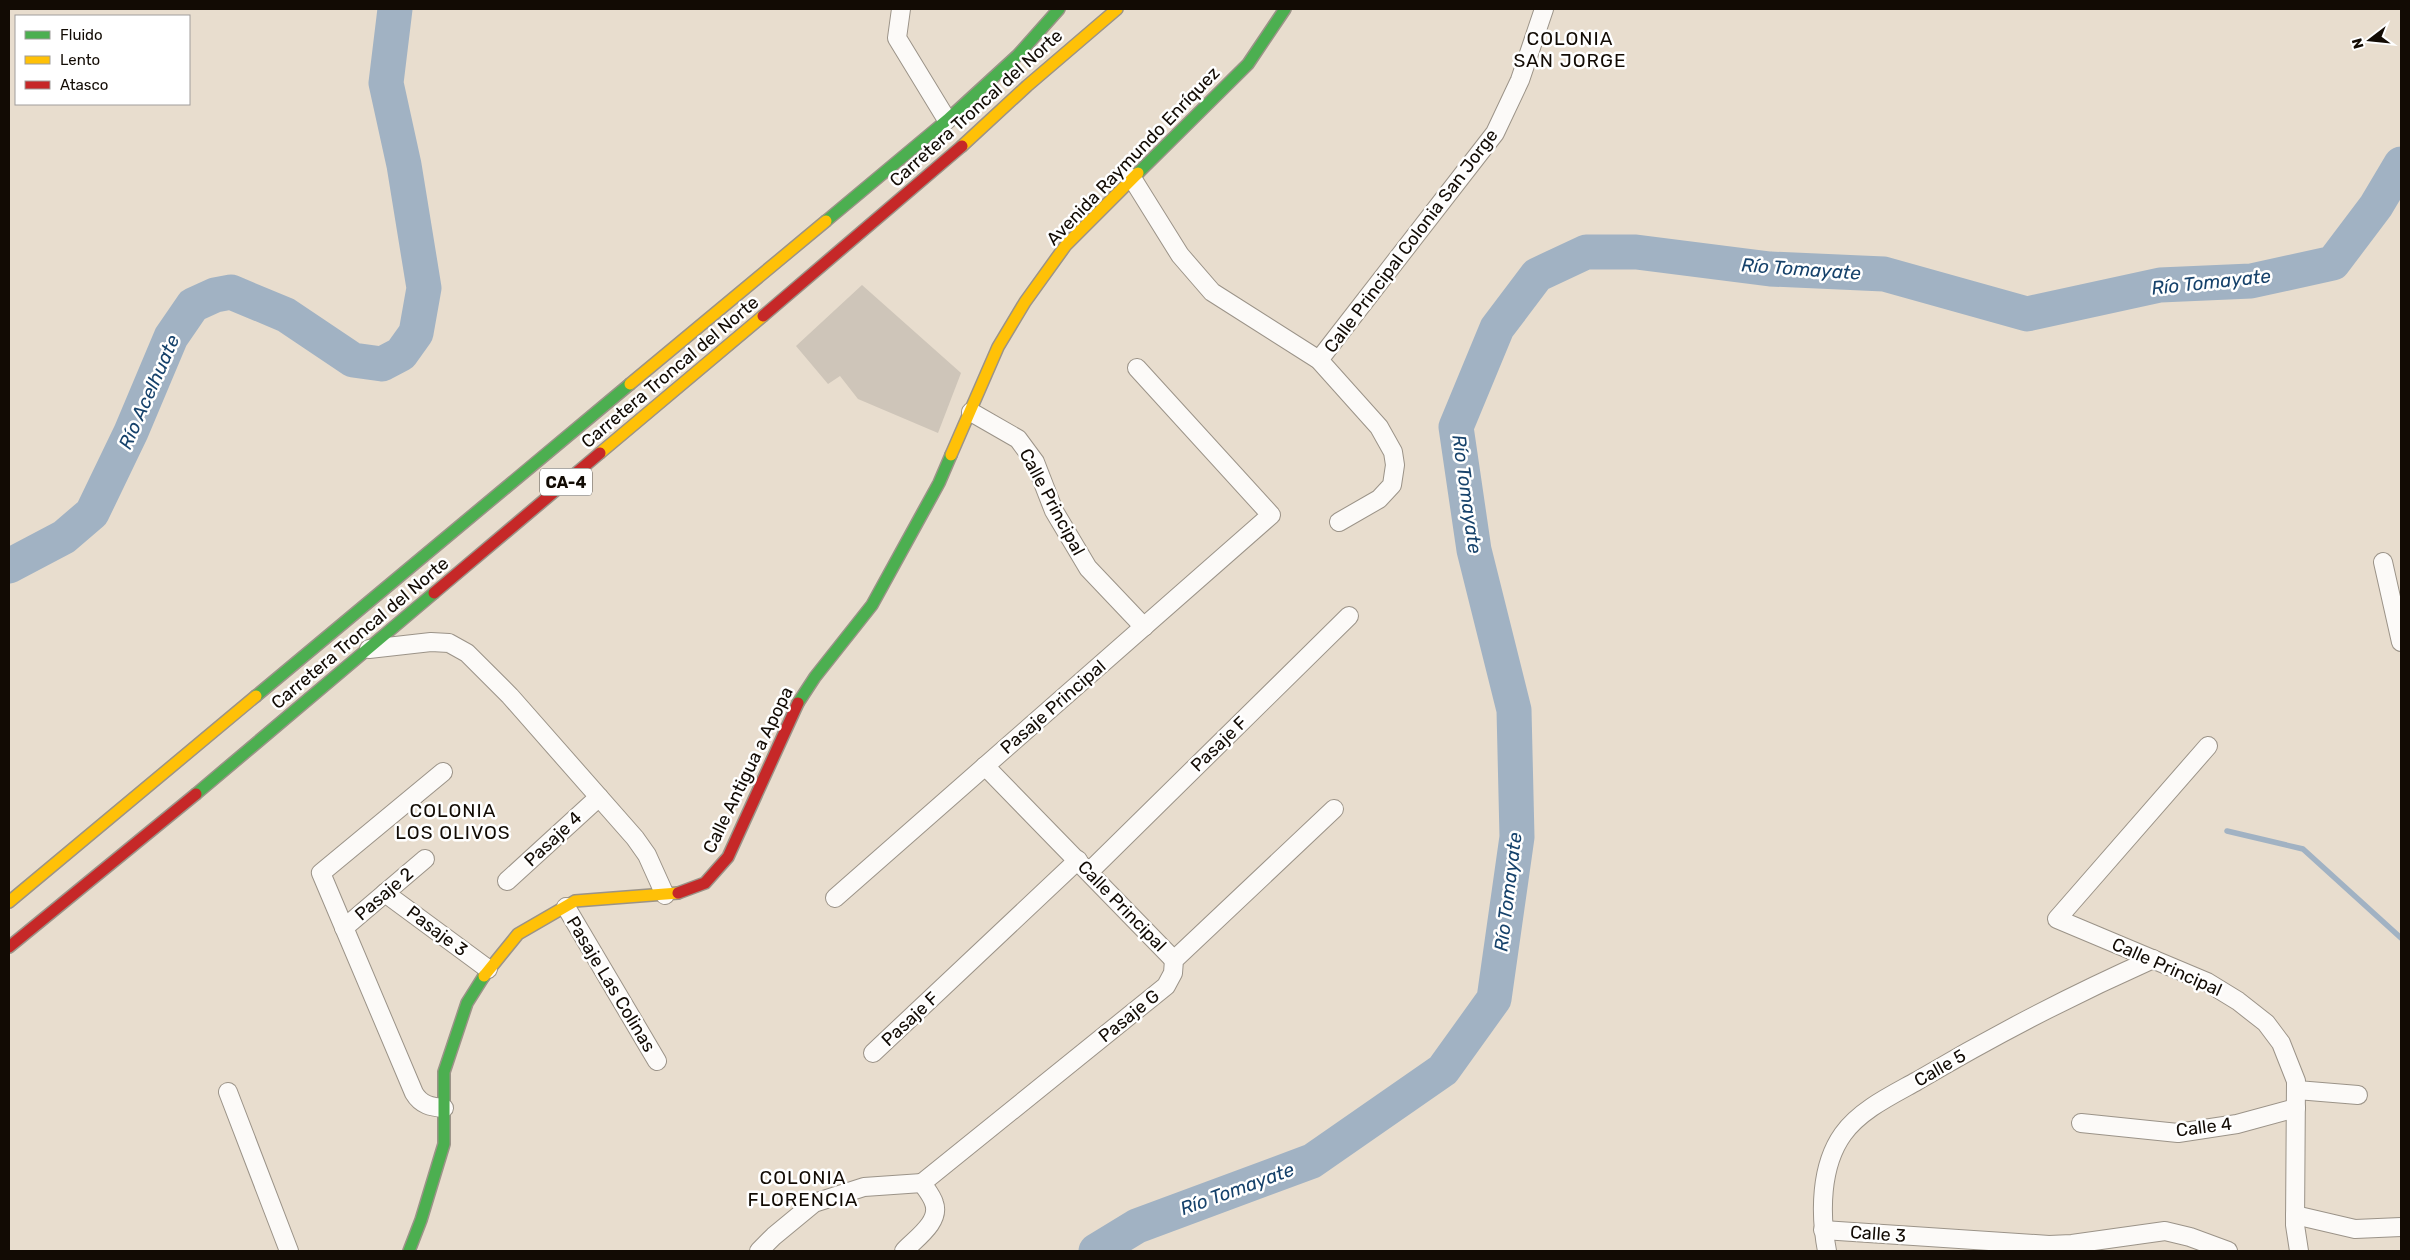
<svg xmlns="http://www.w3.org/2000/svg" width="2410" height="1260" viewBox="0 0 2410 1260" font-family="Rubik,sans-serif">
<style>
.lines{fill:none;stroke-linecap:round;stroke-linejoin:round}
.stream{stroke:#a1b2c3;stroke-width:5.5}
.river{stroke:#a1b2c3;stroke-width:35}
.building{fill:#cec5b9}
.street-casing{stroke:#9b9388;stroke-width:20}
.fast-casing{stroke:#9b9388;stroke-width:14}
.slow-casing{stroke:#9b9388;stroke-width:14}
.jam-casing{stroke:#9b9388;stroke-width:14}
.street{stroke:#fcfaf8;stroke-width:18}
.fast{stroke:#4caf50;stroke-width:11}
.slow{stroke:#ffc107;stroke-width:11}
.jam{stroke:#c62828;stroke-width:11}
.labels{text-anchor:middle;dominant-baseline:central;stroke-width:5;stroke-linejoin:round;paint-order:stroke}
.shield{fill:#fff;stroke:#59544f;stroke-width:1}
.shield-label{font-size:16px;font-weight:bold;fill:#120b04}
.street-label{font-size:18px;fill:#120b04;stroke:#fff}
.neighbourhood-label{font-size:19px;letter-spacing:1px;fill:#120b04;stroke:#fff}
.water-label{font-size:19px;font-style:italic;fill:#16426b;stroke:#fff}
</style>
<rect width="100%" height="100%" fill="#e8ddce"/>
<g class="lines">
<polyline class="stream" points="2227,831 2303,849 2401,938"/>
<g class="river">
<polyline points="9,566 64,537 92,513 131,432 171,337 193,305 215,295 231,292 286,315 353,360 382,364 401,354 416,333 424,288 404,165 386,83 395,9"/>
<polyline points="1096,1251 1137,1226 1312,1161 1443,1070 1494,999 1517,837 1514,710 1474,550 1456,427 1497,328 1537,275 1586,252 1636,252 1770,269 1884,274 2027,314 2160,285 2251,281 2333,263 2376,206 2401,164"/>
</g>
</g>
<polygon class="building" points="862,285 961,373 938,433 858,399 840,376 828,384 796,346"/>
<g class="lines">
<g class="street-casing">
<g id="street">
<polyline points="901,9 897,38 947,120"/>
<polyline points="1132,178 1180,255 1212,292 1319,360 1379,427 1393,452 1395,465 1392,485 1379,499 1339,522"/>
<polyline points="1319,360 1495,133 1520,80 1544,9"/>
<polyline points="971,412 1018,439 1035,462 1054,511 1088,568 1144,627"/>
<polyline points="2383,562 2401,642"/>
<polyline points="369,649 431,642 449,643 467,653 510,696 635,838 647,855 665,895"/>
<polyline points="2208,746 2057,919 2207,982 2238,1001 2266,1023 2281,1043 2296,1081 2295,1225 2299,1251"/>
<polyline points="985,766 1174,960"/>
<path d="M443,772L321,873L414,1093C421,1105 431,1107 444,1108"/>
<polyline points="1089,872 1349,616"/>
<polyline points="507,881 599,797"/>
<polyline points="385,893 488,969"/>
<polyline points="835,898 1271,515 1137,368"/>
<polyline points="566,907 657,1061"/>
<polyline points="344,928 425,859"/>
<polyline points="873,1053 1078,860"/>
<polyline points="2297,1090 2358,1095"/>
<polyline points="228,1092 289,1251"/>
<polyline points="2081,1123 2178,1133 2237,1124 2296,1108"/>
<polyline points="922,1183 1166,986 1173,973 1174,960 1334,809"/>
<polyline points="2295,1215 2355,1229 2401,1227"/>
<polyline points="1823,1230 2049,1245 2072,1244 2165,1231 2190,1237 2228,1251"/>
<polyline points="759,1251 774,1236 814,1203 864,1187 922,1183"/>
<path d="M904,1251C915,1239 941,1222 934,1203C932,1196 926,1189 922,1183"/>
<path d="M1827,1251C1820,1214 1820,1166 1843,1134C1860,1110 1892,1095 1917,1081C1993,1036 2072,995 2153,959"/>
</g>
</g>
<g class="fast-casing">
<g id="fast">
<polyline points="1138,173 1248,64 1285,9"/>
<polyline points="826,221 947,120 1018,55 1059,9"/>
<polyline points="256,696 630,384"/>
<polyline points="798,703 815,677 872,605 939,483 951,455"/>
<polyline points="196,794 434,593"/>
<polyline points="409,1251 421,1220 444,1144 444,1072 467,1003 484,976"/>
</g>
</g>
<g class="slow-casing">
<g id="slow">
<polyline points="962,146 1027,86 1117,9"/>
<polyline points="630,384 826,221"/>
<polyline points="600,453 763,316"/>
<polyline points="951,455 998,347 1025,302 1066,245 1138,173"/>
<polyline points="9,902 256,696"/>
<polyline points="484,976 518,934 575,901 678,893"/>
</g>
</g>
<g class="jam-casing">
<g id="jam">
<polyline points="763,316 962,146"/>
<polyline points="434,593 600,453"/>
<polyline points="678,893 705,883 728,857 798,703"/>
<polyline points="9,947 196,794"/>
</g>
</g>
<use href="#street" class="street"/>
<use href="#fast" class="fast"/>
<use href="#slow" class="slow"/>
<use href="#jam" class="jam"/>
</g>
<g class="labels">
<rect class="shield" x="540" y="468.5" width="52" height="27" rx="4"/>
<g class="shield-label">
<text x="566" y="482">CA-4</text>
</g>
<g class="street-label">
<text transform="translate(976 108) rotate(-42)">Carretera Troncal del Norte</text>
<text transform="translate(1133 156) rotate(-46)">Avenida Raymundo Enríquez</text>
<text transform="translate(1411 241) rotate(-53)">Calle Principal Colonia San Jorge</text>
<text transform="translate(670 372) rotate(-40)">Carretera Troncal del Norte</text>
<text transform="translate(1052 502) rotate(62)">Calle Principal</text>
<text transform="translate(360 633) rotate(-40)">Carretera Troncal del Norte</text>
<text transform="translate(1053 707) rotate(-41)">Pasaje Principal</text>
<text transform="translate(1219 744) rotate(-44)">Pasaje F</text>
<text transform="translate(748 770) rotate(-64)">Calle Antigua a Apopa</text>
<text transform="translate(553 839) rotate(-43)">Pasaje 4</text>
<text transform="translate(384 894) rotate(-41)">Pasaje 2</text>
<text transform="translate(1122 906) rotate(46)">Calle Principal</text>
<text transform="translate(437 931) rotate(37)">Pasaje 3</text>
<text transform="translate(2167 967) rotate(24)">Calle Principal</text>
<text transform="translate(611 984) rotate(59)">Pasaje Las Colinas</text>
<text transform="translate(1129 1016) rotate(-39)">Pasaje G</text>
<text transform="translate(910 1019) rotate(-43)">Pasaje F</text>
<text transform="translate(1940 1068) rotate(-30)">Calle 5</text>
<text transform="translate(2204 1127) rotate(-7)">Calle 4</text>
<text transform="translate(1878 1234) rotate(4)">Calle 3</text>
</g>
<g class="neighbourhood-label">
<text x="1570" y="38">COLONIA<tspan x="1570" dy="22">SAN JORGE</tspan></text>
<text x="453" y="810">COLONIA<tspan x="453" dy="22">LOS OLIVOS</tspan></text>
<text x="803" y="1177">COLONIA<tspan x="803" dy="22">FLORENCIA</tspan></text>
</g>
<g class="water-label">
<text transform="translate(1801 269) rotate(4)">Río Tomayate</text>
<text transform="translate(2211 282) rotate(-6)">Río Tomayate</text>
<text transform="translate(149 392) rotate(-66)">Río Acelhuate</text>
<text transform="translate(1467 494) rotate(82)">Río Tomayate</text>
<text transform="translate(1508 892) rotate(-83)">Río Tomayate</text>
<text transform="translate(1237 1189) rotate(-20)">Río Tomayate</text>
</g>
</g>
<rect width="2410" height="1260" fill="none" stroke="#120b04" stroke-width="20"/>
<rect x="15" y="15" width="175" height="90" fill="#ffffff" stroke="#a09d9b"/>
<rect x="25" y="31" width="25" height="8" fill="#4caf50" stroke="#a09d9b"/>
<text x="60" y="40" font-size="15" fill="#120b04">Fluido</text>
<rect x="25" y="56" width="25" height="8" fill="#ffc107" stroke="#a09d9b"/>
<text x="60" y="65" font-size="15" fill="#120b04">Lento</text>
<rect x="25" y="81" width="25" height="8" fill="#c62828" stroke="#a09d9b"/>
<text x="60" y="90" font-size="15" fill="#120b04">Atasco</text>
<g transform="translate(2370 40) rotate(254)" stroke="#ffffff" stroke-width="4" paint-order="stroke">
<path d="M0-4L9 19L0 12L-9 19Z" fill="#120b04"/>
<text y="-8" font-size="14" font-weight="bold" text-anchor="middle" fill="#120b04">N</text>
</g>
</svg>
